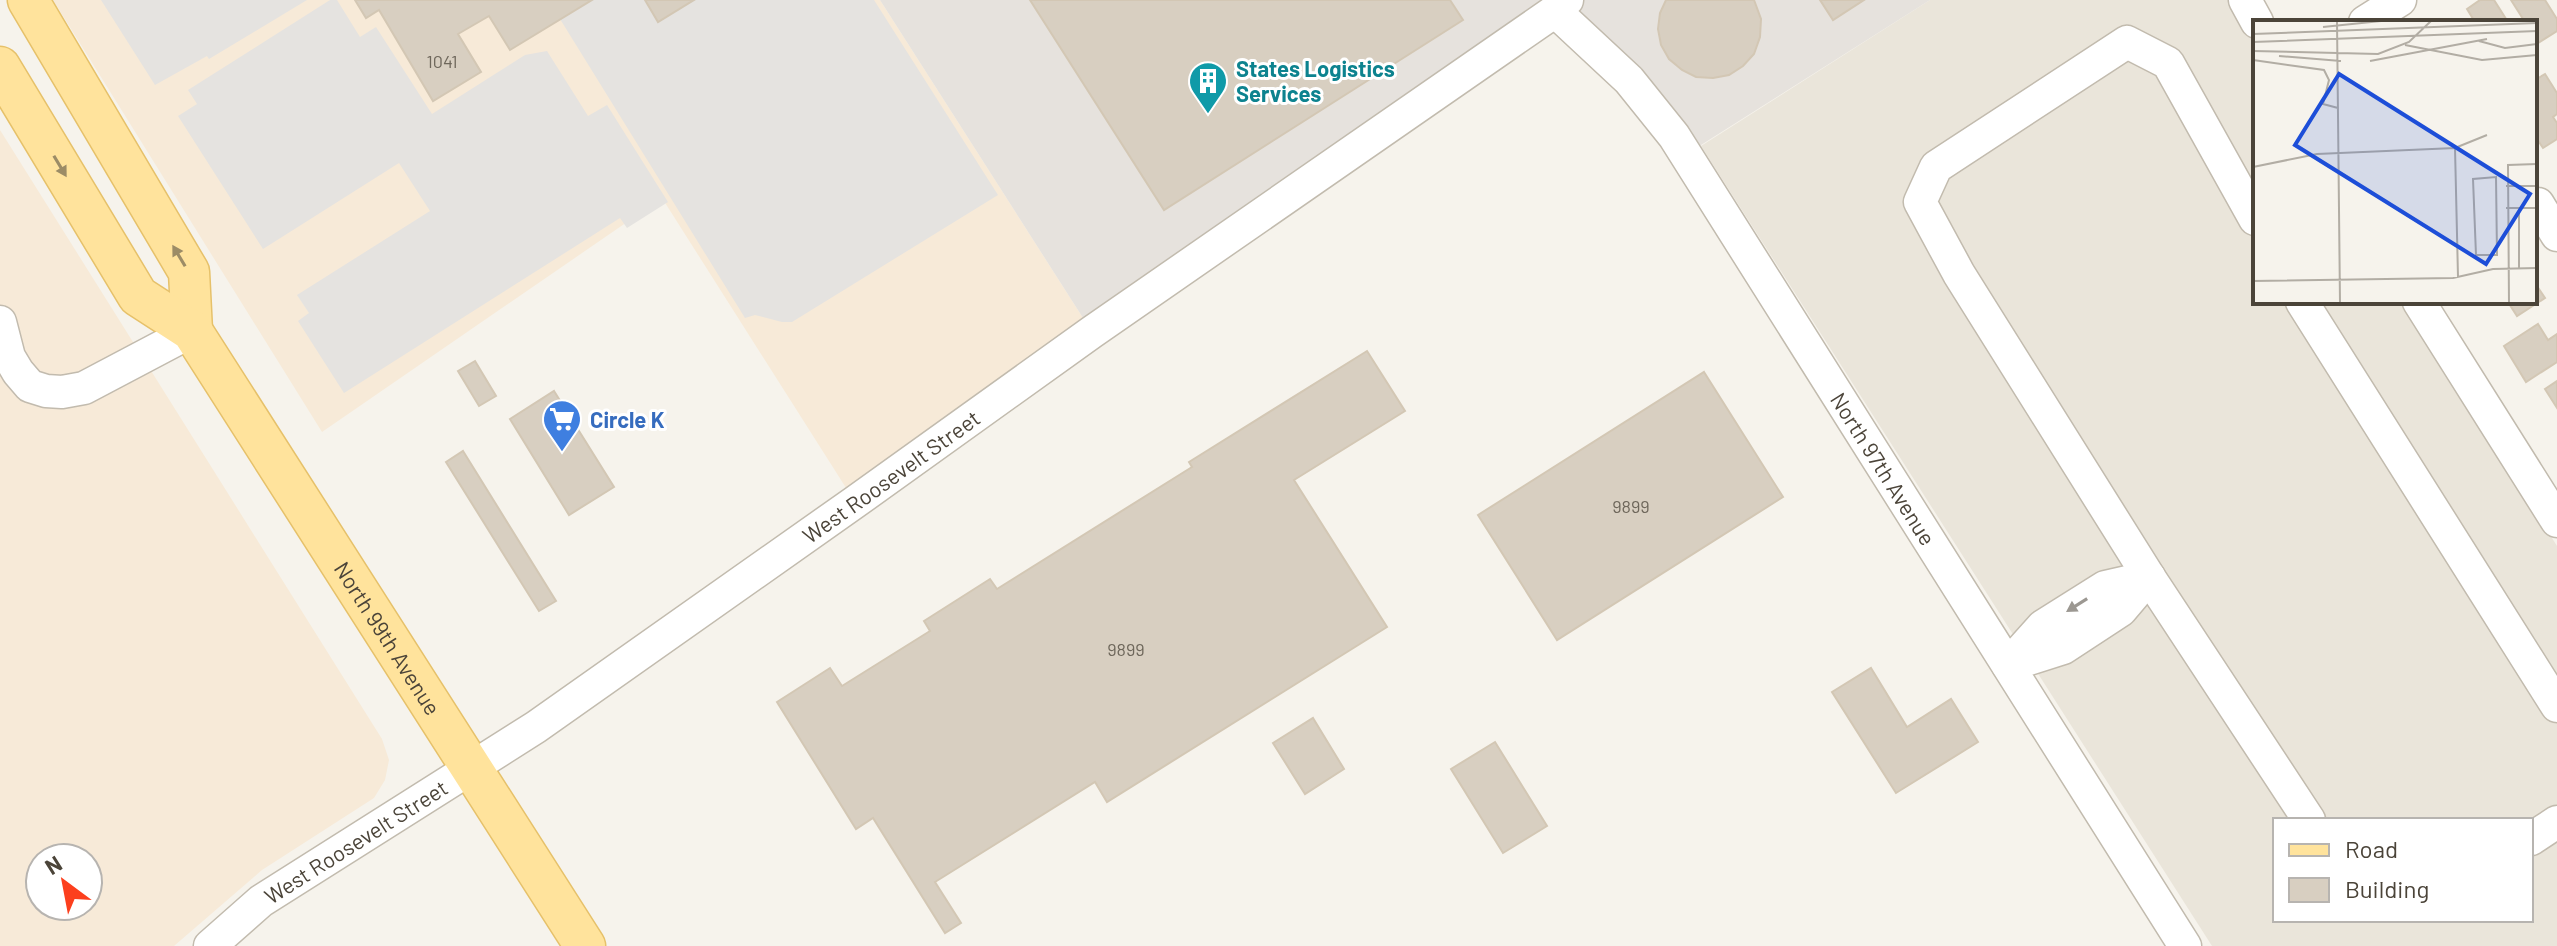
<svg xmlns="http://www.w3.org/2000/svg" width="2557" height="946" viewBox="0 0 2557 946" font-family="Barlow,sans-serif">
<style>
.residential{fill:#eae5da;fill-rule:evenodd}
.commercial{fill:#f7ead8;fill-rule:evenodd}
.industrial{fill:#e6e2dd}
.parking{fill:#e5e3e0}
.building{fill:#d8cfc1;stroke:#d3c7b4;stroke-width:2}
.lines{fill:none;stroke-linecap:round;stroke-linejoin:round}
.minor-casing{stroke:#c2bbae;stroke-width:35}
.major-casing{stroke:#e6c16a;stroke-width:43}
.minor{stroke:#fff;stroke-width:32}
.major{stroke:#ffe39c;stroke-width:40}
.oneway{fill:#9c8c66}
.oneway2{fill:#9c9892}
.labels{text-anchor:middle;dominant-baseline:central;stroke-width:6;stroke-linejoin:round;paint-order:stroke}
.number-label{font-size:18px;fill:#6e675b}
.culture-label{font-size:22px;font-weight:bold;fill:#0d838f;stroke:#fff;text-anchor:start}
.shop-label{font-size:22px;font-weight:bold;fill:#366cbe;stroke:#fff;text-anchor:start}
.street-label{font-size:22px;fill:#4b4439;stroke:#fff}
.inset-road{fill:none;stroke:#b2ada4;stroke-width:2}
.view{fill:#1d4ed8;fill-opacity:0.15;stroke:#1d4ed8;stroke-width:4}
.inset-edge{fill:none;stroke:#4b4439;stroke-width:4}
</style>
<rect width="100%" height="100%" fill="#f6f3ec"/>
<path class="residential" d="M1930,0H2233L2255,42V302H2405L2557,546V946H2212L1701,146ZM2275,820H2531V920H2275Z"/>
<g class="commercial">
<polygon points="53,0 880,0 1092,332 855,502 662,198 322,432"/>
<path d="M0,130L382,739L389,760L385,780L374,798L262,870L174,946H0ZM40,858H88V906H40Z"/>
</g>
<polygon class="industrial" points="880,0 1930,0 1701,145 1687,157 1554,11 1092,332"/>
<g class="parking">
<polygon points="101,0 307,0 209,59 207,56 155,85"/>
<polygon points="330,0 337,0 360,37 376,27 432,114 525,55 547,51 588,116 607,105 668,202 627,228 620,218 344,393 298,321 309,313 297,295 430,211 399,163 263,249 178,116 197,104 188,90"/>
<polygon points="592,0 645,0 658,22 694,0 874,0 998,195 792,322 782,322 755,315 745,318 560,19"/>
</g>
<g class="building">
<polygon points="355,0 592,0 510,50 489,16 458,34 481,72 433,101 379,10 366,18"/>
<polygon points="645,0 694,0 658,22"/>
<polygon points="1030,0 1450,0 1463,20 1164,210"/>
<polygon points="1666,0 1754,0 1761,19 1760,37 1754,54 1743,66 1729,75 1713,78 1696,77 1682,70 1669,59 1661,45 1658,29 1660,13"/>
<polygon points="1820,0 1864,0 1833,20"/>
<polygon points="2480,0 2494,0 2508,22 2475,22 2467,9"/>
<polygon points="2511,0 2545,0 2557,19 2557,31 2538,43 2535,37 2535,22 2525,22"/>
<polygon points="2545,74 2557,93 2557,114 2553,117 2557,123 2557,139 2543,148 2535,136 2535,80"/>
<polygon points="2535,283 2545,298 2517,316 2508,302 2535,302"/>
<polygon points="2538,324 2548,340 2557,334 2557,362 2526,382 2504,346"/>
<polygon points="1367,351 1405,411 1294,480 1387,627 1107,802 1095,782 935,882 961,923 945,933 873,818 856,829 777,702 830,668 842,686 930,631 924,621 990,579 997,589 1192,467 1189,462"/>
<polygon points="475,361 496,396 479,406 458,371"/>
<polygon points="1704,372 1783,497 1557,640 1478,515"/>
<polygon points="2557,381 2557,408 2545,389"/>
<polygon points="554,391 614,487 569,515 510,419"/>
<polygon points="463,451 556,601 539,611 446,462"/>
<polygon points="1871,668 1907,727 1951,699 1978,742 1896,793 1832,692"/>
<polygon points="1313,718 1344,769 1305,794 1273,743"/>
<polygon points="1495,742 1547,826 1503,853 1451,769"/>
</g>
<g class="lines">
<g class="minor-casing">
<g id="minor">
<polyline points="2245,0 2257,22"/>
<path id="s1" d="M1555,11L1629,80L1674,136L2185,946"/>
<polyline points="2365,22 2400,0"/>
<polyline points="2538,204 2557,235"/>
<polyline points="2255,219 2168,63 2127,42 1936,167 1920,202 1959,274 2149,577 2309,820"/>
<polyline points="2302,302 2557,706"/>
<polyline points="2419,302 2557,521"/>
<polyline points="0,322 9,357 18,372 30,386 46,391 62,392 84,388 192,331"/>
<polyline points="2008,665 2043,626 2105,587 2149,577"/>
<polyline points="2010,665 2063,648 2121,610 2149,577"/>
<polyline points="2531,839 2557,822"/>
<path id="s2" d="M210,946L261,901L536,727L855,502L1092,332L1555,11L1567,0"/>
</g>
</g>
<g class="major-casing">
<g id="major">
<polyline points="28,0 189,272 192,331"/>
<path id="s3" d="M0,67L138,296L192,331L585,946"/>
</g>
</g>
<use href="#minor" class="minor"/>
<use href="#major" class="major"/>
</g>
<defs><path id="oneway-solid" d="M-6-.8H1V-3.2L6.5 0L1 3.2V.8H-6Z" transform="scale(2)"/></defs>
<g class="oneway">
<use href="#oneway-solid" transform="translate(60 166) rotate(59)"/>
<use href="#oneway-solid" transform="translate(179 256) rotate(-121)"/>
</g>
<use class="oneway2" href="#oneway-solid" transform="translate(2077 605) rotate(148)"/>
<defs>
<g id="building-pin" transform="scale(2)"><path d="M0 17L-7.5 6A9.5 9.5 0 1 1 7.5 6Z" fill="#0f9aa8" stroke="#fff"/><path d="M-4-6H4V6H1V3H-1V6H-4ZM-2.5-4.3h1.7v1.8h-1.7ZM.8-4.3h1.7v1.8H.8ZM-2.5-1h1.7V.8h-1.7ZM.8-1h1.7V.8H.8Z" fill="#fff"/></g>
<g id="supermarket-pin" transform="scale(2)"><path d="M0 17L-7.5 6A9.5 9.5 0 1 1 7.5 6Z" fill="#3f7fe0" stroke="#fff"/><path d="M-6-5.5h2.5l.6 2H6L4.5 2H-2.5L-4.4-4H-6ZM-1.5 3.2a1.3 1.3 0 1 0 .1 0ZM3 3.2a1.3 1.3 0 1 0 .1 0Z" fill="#fff"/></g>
</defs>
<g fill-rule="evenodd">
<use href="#building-pin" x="1208" y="81"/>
<use href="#supermarket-pin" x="562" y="419"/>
</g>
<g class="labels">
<g class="number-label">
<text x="442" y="61">1041</text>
<text x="1631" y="506">9899</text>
<text x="1126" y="649">9899</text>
</g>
<g class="culture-label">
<text x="1236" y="68">States Logistics<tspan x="1236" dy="25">Services</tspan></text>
</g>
<g class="shop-label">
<text x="590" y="419">Circle K</text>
</g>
<g class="street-label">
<text stroke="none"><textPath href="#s1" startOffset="566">North 97th Avenue</textPath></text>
<text stroke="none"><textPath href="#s2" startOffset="828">West Roosevelt Street</textPath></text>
<text stroke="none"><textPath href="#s3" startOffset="696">North 99th Avenue</textPath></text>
<text stroke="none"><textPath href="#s2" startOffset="180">West Roosevelt Street</textPath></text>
</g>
</g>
<g transform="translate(2253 20)">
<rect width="284" height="284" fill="#f6f3ec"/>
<path class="inset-road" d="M84,1L87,283M70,7L128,1M0,14L284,3M226,21L252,28L284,24M0,22L284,11M152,25L229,40L284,35M0,31L125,34L156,22L178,1M26,36L88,41M0,40L71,50L76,60L70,84L85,88M117,41L234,19M202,128L205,257M0,147L64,134L202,128L234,115M243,157L244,235H223L220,159ZM253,166H284M253,188H284M266,188V248M0,261L200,258L240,249L284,248M256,283L255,145L284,144M256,283H284"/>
<path class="view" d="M86,54L277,174L233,244L42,125Z"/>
<rect width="284" height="284" class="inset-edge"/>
</g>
<rect x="2273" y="818" width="260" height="104" fill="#ffffff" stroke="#b7b4b0" stroke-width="2"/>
<rect x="2289" y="844" width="40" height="12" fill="#ffe39c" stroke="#b7b4b0" stroke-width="2"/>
<text x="2345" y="858" font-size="24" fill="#4b4439">Road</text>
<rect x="2289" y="878" width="40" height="24" fill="#d8cfc1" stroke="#b7b4b0" stroke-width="2"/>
<text x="2345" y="898" font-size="24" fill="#4b4439">Building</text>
<g transform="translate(64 882) rotate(328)"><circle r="38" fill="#ffffff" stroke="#b7b4b0" stroke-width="2"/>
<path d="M0-6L14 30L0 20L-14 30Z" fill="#fc3f1d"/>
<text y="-12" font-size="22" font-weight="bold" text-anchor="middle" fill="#4b4439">N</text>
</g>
</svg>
